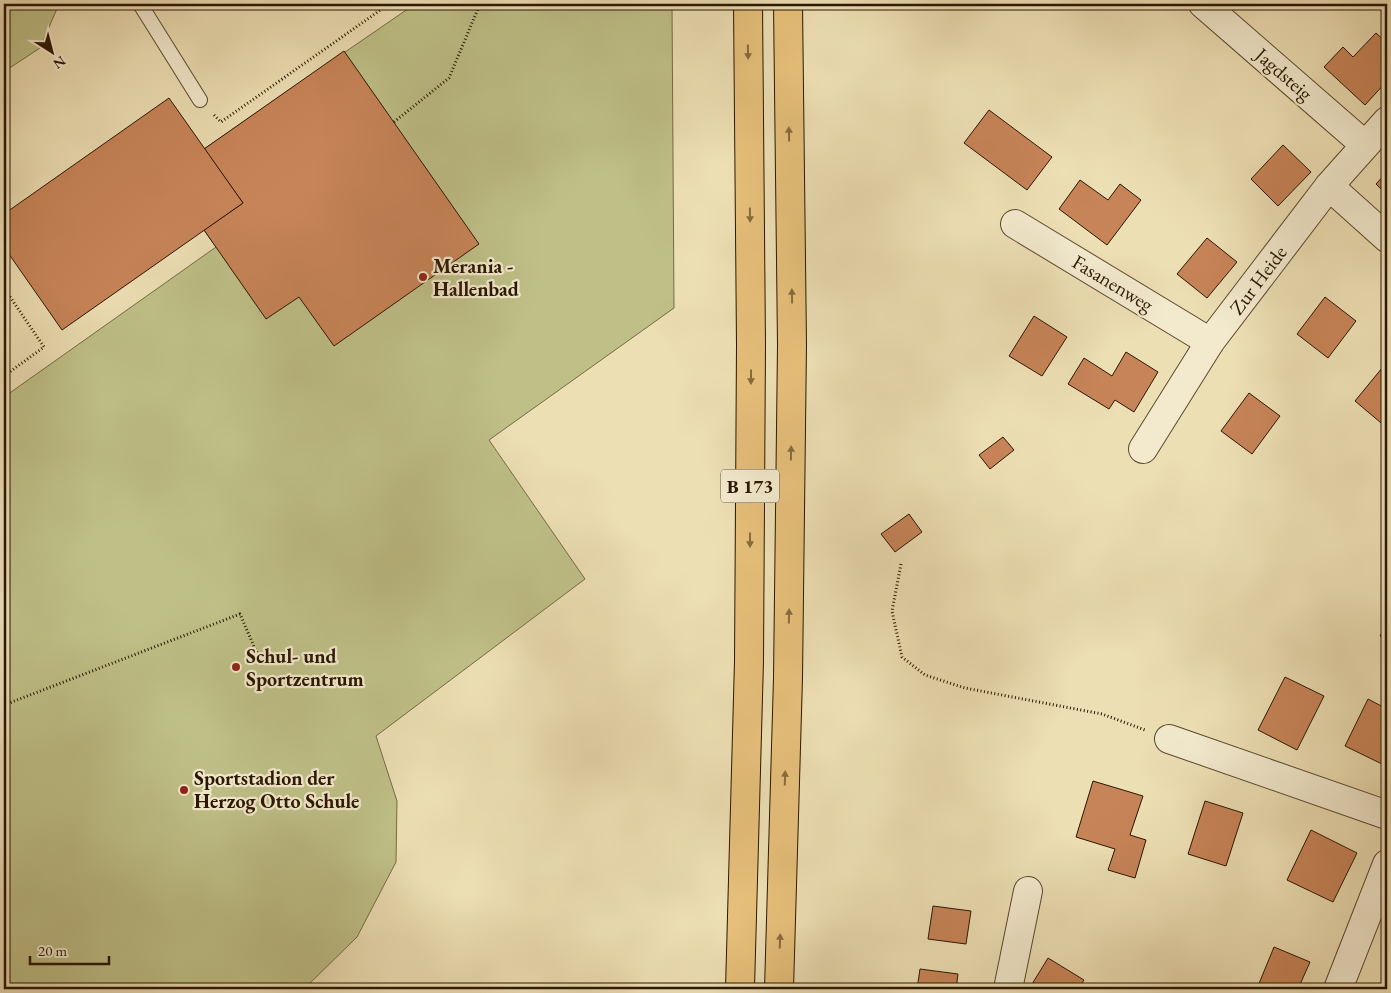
<svg xmlns="http://www.w3.org/2000/svg" width="1391" height="993" viewBox="0 0 1391 993" font-family="'EB Garamond',serif">
<style>
.park{fill:#bfc088;stroke:#746b44}
.building{fill:#c78458;stroke:#2a1600}
.lines{fill:none;stroke-linecap:round;stroke-linejoin:round}
.service-casing{stroke:#5b482d;stroke-width:16}
.minor-casing{stroke:#5b482d;stroke-width:30}
.trunk-casing{stroke:#2a1600;stroke-width:30}
.path{stroke:#2a1600;stroke-width:3;stroke-dasharray:1 2.5;stroke-linecap:butt}
.service{stroke:#f3eace;stroke-width:14}
.minor{stroke:#f3eace;stroke-width:28}
.trunk{stroke:#e6c07a;stroke-width:28}
.oneway{fill:#886b3d}
.poi-dot{fill:#8f2418;stroke:#f3eace;stroke-width:2}
.labels{text-anchor:middle;dominant-baseline:central;stroke-width:4.5;stroke-linejoin:round;paint-order:stroke}
.shield{fill:#f3eace;stroke:#66563e;stroke-width:1}
.shield-label{font-size:19px;font-weight:bold;fill:#2a1600}
.street-label{font-size:20px;fill:#2a1600;stroke:#f3eace}
.poi-label{font-size:20px;font-weight:bold;fill:#2a1600;stroke:#f3eace;text-anchor:start}
</style>
<rect width="100%" height="100%" fill="#eddfb4"/>
<filter id="stains"><feTurbulence type="fractalNoise" baseFrequency=".004" numOctaves="4"/><feColorMatrix values="0 0 0 0 .2 0 0 0 0 .09 0 0 0 0 .02 0 0 0 .5 -.17"/></filter>
<radialGradient id="worn" r=".72"><stop offset=".6" stop-color="#630" stop-opacity="0"/><stop offset="1" stop-color="#630" stop-opacity=".3"/></radialGradient>
<g class="park">
<polygon points="4,4 59,4 40,48 8,69 4,63"/>
<polygon points="415,4 672,4 674,308 489,440 585,579 376,736 397,801 396,862 357,937 304,989 4,989 4,397 216,247 204,230 204,149"/>
</g>
<g class="building">
<polygon points="1376,33 1387,43 1387,81 1365,105 1324,67 1343,47 1353,57"/>
<polygon points="344,51 479,244 334,346 299,297 266,319 204,230 243,203 204,149"/>
<polygon points="169,98 243,203 62,330 4,247 4,214"/>
<polygon points="989,110 1052,157 1027,190 964,143"/>
<polygon points="1283,145 1311,172 1278,206 1251,179"/>
<polygon points="1387,172 1387,195 1376,184"/>
<polygon points="1080,180 1108,200 1120,184 1141,200 1107,245 1059,209"/>
<polygon points="1207,238 1237,262 1207,298 1177,274"/>
<polygon points="1325,297 1356,321 1328,358 1297,334"/>
<polygon points="1034,316 1067,337 1042,376 1009,356"/>
<polygon points="1126,352 1158,372 1134,412 1115,400 1109,409 1068,384 1084,358 1112,376"/>
<polygon points="1387,362 1387,428 1355,401"/>
<polygon points="1249,393 1280,416 1252,454 1221,431"/>
<polygon points="1003,437 1014,450 990,469 979,455"/>
<polygon points="909,514 922,532 895,552 881,534"/>
<polygon points="1387,623 1387,640 1380,636"/>
<polygon points="1285,677 1324,696 1297,750 1258,730"/>
<polygon points="1368,699 1387,709 1387,754 1382,764 1345,746"/>
<polygon points="1093,781 1143,796 1130,835 1146,840 1135,878 1108,870 1115,849 1076,837"/>
<polygon points="1205,801 1243,813 1226,866 1188,854"/>
<polygon points="1311,830 1357,853 1333,902 1287,880"/>
<polygon points="933,906 971,911 966,944 928,939"/>
<polygon points="1274,947 1310,962 1298,989 1265,989 1258,986"/>
<polygon points="1048,958 1084,980 1078,989 1029,989"/>
<polygon points="920,969 958,974 956,989 917,989"/>
</g>
<g class="lines">
<g class="service-casing">
<polyline id="service" points="140,4 200,100"/>
</g>
<g class="minor-casing">
<g id="minor">
<polyline points="1203,4 1365,145"/>
<polyline points="1329,186 1387,238"/>
<polyline points="1015,224 1210,342"/>
<polyline points="1143,449 1210,342 1329,186 1387,121"/>
<polyline points="1169,739 1387,815"/>
<polyline points="1008,989 1028,891"/>
<polyline points="1338,989 1387,864"/>
</g>
</g>
<g class="trunk-casing">
<g id="trunk">
<polyline points="740,989 749,661 751,345 748,4"/>
<polyline points="779,989 788,678 792,345 788,4"/>
</g>
</g>
<g class="path">
<polyline points="214,115 221,122 389,4"/>
<polyline points="394,122 449,78 480,4"/>
<polyline points="4,288 44,347 4,376"/>
<polyline points="901,564 892,611 902,657 925,675 965,688 1102,714 1145,730"/>
<polyline points="4,705 240,614 262,665"/>
</g>
<use href="#service" class="service"/>
<use href="#minor" class="minor"/>
<use href="#trunk" class="trunk"/>
</g>
<defs><path id="oneway-solid" d="M-6-.8H1V-3.2L6.5 0L1 3.2V.8H-6Z" transform="scale(1.25)"/></defs>
<g class="oneway">
<use href="#oneway-solid" transform="translate(748 52) rotate(89)"/>
<use href="#oneway-solid" transform="translate(789 134) rotate(-91)"/>
<use href="#oneway-solid" transform="translate(750 215) rotate(89)"/>
<use href="#oneway-solid" transform="translate(792 296) rotate(-91)"/>
<use href="#oneway-solid" transform="translate(751 377) rotate(90)"/>
<use href="#oneway-solid" transform="translate(791 453) rotate(-89)"/>
<use href="#oneway-solid" transform="translate(750 540) rotate(90)"/>
<use href="#oneway-solid" transform="translate(789 616) rotate(-89)"/>
<use href="#oneway-solid" transform="translate(785 778) rotate(-88)"/>
<use href="#oneway-solid" transform="translate(780 941) rotate(-88)"/>
</g>
<g class="poi-dot">
<circle cx="423" cy="277" r="5"/>
<circle cx="236" cy="667" r="5"/>
<circle cx="184" cy="790" r="5"/>
</g>
<g class="labels">
<rect class="shield" x="721" y="469.5" width="58" height="33" rx="4"/>
<g class="shield-label">
<text x="750" y="486">B 173</text>
</g>
<g class="street-label">
<text transform="translate(1284 74) rotate(41)">Jagdsteig</text>
<text transform="translate(1258 280) rotate(-53)">Zur Heide</text>
<text transform="translate(1113 283) rotate(31)">Fasanenweg</text>
</g>
<g class="poi-label">
<text x="433" y="266">Merania -<tspan x="433" dy="23">Hallenbad</tspan></text>
<text x="246" y="656">Schul- und<tspan x="246" dy="23">Sportzentrum</tspan></text>
<text x="194" y="778">Sportstadion der<tspan x="194" dy="23">Herzog Otto Schule</tspan></text>
</g>
</g>
<rect width="1391" height="993" fill="none" stroke="#eddfb4" stroke-width="20"/>
<rect x="5" y="5" width="1381" height="983" fill="none" stroke="#2a1600" stroke-width="2.5"/>
<rect x="10" y="10" width="1371" height="973" fill="none" stroke="#2a1600"/>
<g transform="translate(52 52) rotate(144)" stroke="#f3eace" stroke-width="4" paint-order="stroke">
<path d="M0-4L9 19L0 12L-9 19Z" fill="#2a1600"/>
<text y="-8" font-size="14" font-weight="bold" text-anchor="middle" fill="#2a1600">N</text>
</g>
<path d="M30 956v8h79v-8" fill="none" stroke="#2a1600" stroke-width="2.5"/>
<text x="38" y="956" font-size="15" fill="#2a1600" stroke="#f3eace" stroke-width="4" paint-order="stroke">20 m</text>
<rect width="100%" height="100%" filter="url(#stains)"/>
<rect width="100%" height="100%" fill="url(#worn)"/>
</svg>
